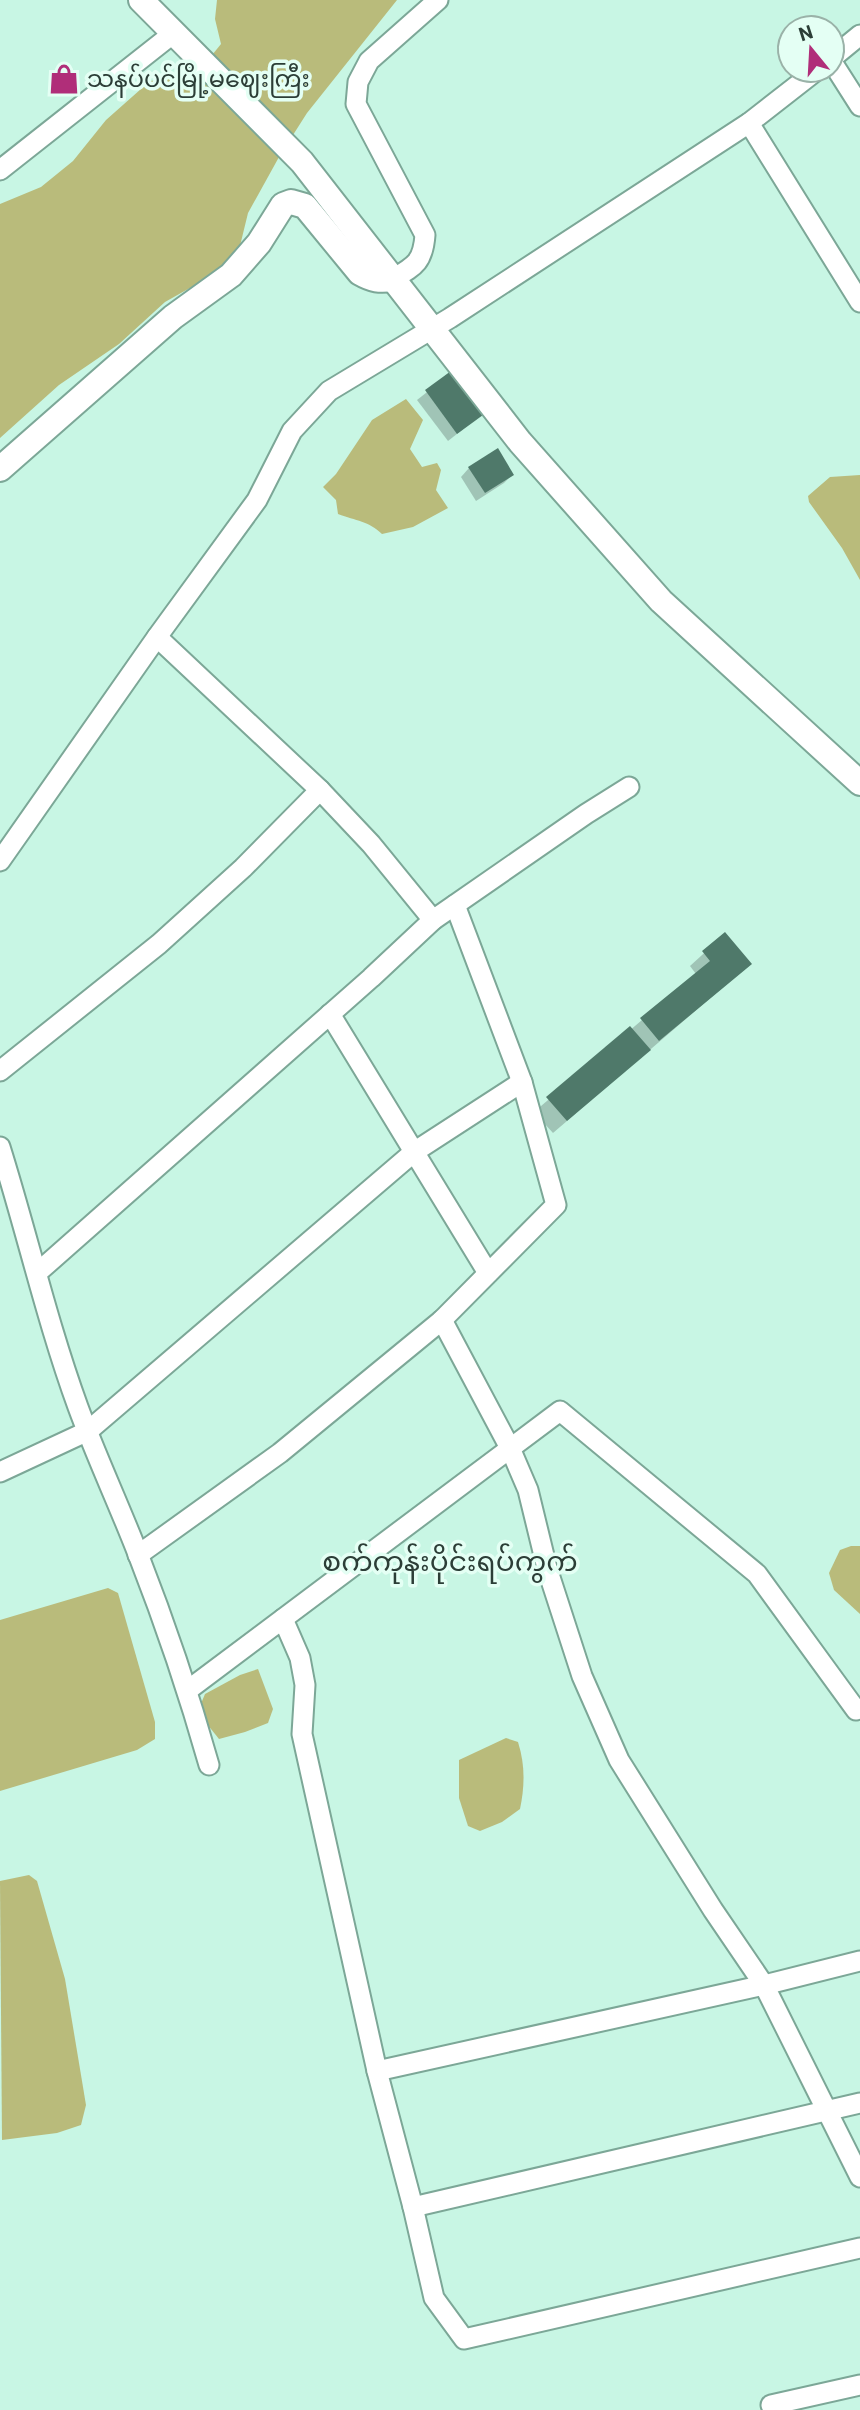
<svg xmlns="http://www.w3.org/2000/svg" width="860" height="2410" viewBox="0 0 860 2410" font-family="Roboto,'Noto Sans Myanmar',sans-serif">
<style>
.water{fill:#b9bb7b}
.shadow{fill:#0003}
.building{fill:#4f796a}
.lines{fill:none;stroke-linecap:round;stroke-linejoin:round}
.minor-casing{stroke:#7ca797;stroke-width:23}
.tertiary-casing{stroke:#7ca797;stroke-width:28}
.minor{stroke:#fff;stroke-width:19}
.tertiary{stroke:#fff;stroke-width:24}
.labels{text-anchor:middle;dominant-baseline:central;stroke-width:7;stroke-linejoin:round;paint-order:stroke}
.poi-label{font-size:24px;fill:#2c3e37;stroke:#e4fff4;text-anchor:start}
.quarter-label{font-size:28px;fill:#2c3e37;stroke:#e4fff4}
</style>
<rect width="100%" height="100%" fill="#c8f6e4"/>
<g class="water">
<polygon points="217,0 397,0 307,113 279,157 248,213 239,250 213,275 165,302 119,344 59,385 0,438 0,204 41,187 73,161 106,120 150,81 195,76 221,44 215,19"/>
<path d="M406,399L423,420L410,449L422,467L437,463L441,470L436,490L448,508L413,527L382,534C369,521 356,521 338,514L336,500L323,487L336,474L372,420Z"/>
<polygon points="860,475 860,580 842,548 809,502 808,496 830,477"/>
<polygon points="851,1546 860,1546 860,1614 834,1590 829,1573 840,1550"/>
<polygon points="108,1588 118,1593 155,1722 155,1739 137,1750 0,1791 0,1620"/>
<polygon points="258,1669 273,1709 268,1723 245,1732 219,1739 207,1724 200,1706 205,1694 240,1675"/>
<path d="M506,1738L518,1742C525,1764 525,1785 520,1809L502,1822L480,1831L468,1826L459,1798V1760Z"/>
<polygon points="29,1875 37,1881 65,1979 86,2105 81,2125 57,2133 2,2140 0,1881"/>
</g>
<g class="shadow">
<polygon points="450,374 481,415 448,441 417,400"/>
<polygon points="469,468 512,475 504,483 476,501 461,477"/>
<polygon points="725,934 750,964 553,1133 534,1112 696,974 690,966"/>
</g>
<g class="building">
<polygon points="451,371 483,415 457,434 425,390"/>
<polygon points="498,448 514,475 485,493 468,467"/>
<polygon points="725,932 752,964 659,1041 640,1018 710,961 702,951"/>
<polygon points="630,1026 651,1050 567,1121 546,1097"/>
</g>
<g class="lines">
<g class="minor-casing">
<g id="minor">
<polyline points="832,58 860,35"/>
<polyline points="832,62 860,106"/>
<polyline points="749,123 860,302"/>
<polyline points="0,170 175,32"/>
<path d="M393,279C415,266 423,262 425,235L356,104L358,82L369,61L438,0"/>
<polyline points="157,637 320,790 371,844 433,920"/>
<polyline points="0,861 157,637 257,500 292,431 329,391 450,318 749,123 817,70"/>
<polyline points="330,1014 488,1273"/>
<polyline points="0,1071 159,944 243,868 320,790"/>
<path d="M0,1147C27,1233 47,1322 78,1407C96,1456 119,1505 138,1554C165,1623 189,1694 209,1765"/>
<polyline points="37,1273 371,978 433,920 586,814 629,787"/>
<polyline points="442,1320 510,1448 528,1490 547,1568 582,1676 619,1760 713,1910 764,1985 860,2177"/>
<polyline points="0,1472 88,1431 414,1152 522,1082"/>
<polyline points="138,1555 280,1453 442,1320 556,1205 522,1082 455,905"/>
<polyline points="283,1619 300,1658 305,1685 302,1734 377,2071 413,2207 434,2298 464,2339 860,2248"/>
<polyline points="188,1690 560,1411 757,1574 856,1710 860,1709"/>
<polyline points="377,2071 764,1985 860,1961"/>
<polyline points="413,2207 860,2103"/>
<polyline points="771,2405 860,2385"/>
</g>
</g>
<g class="tertiary-casing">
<g id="tertiary">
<polyline points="141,0 302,162 520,442 661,601 860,783"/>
<path d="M0,469L173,317L231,275L259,243L283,205L291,202L305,206L360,273C372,280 380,281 393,279"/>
</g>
</g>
<use href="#minor" class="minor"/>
<use href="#tertiary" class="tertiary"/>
</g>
<defs>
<g id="shop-bare" transform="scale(2.415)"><path d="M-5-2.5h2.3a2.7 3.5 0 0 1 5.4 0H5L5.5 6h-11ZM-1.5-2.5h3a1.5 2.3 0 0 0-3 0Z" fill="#b02e79" stroke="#e4fff4" stroke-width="2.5" paint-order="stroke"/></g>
</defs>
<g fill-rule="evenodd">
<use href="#shop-bare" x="64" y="79"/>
</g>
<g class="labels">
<g class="poi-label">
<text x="87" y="79">သနပ်ပင်မြို့မဈေးကြီး</text>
</g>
<g class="quarter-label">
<text x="450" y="1561">စက်ကုန်းပိုင်းရပ်ကွက်</text>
</g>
</g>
<g transform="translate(811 49) rotate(342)"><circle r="33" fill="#e4fff4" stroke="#9ab2a8" stroke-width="2"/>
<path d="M0-5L12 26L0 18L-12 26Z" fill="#b02e79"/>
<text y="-10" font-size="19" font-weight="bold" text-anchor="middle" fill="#2c3e37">N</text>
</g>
</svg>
